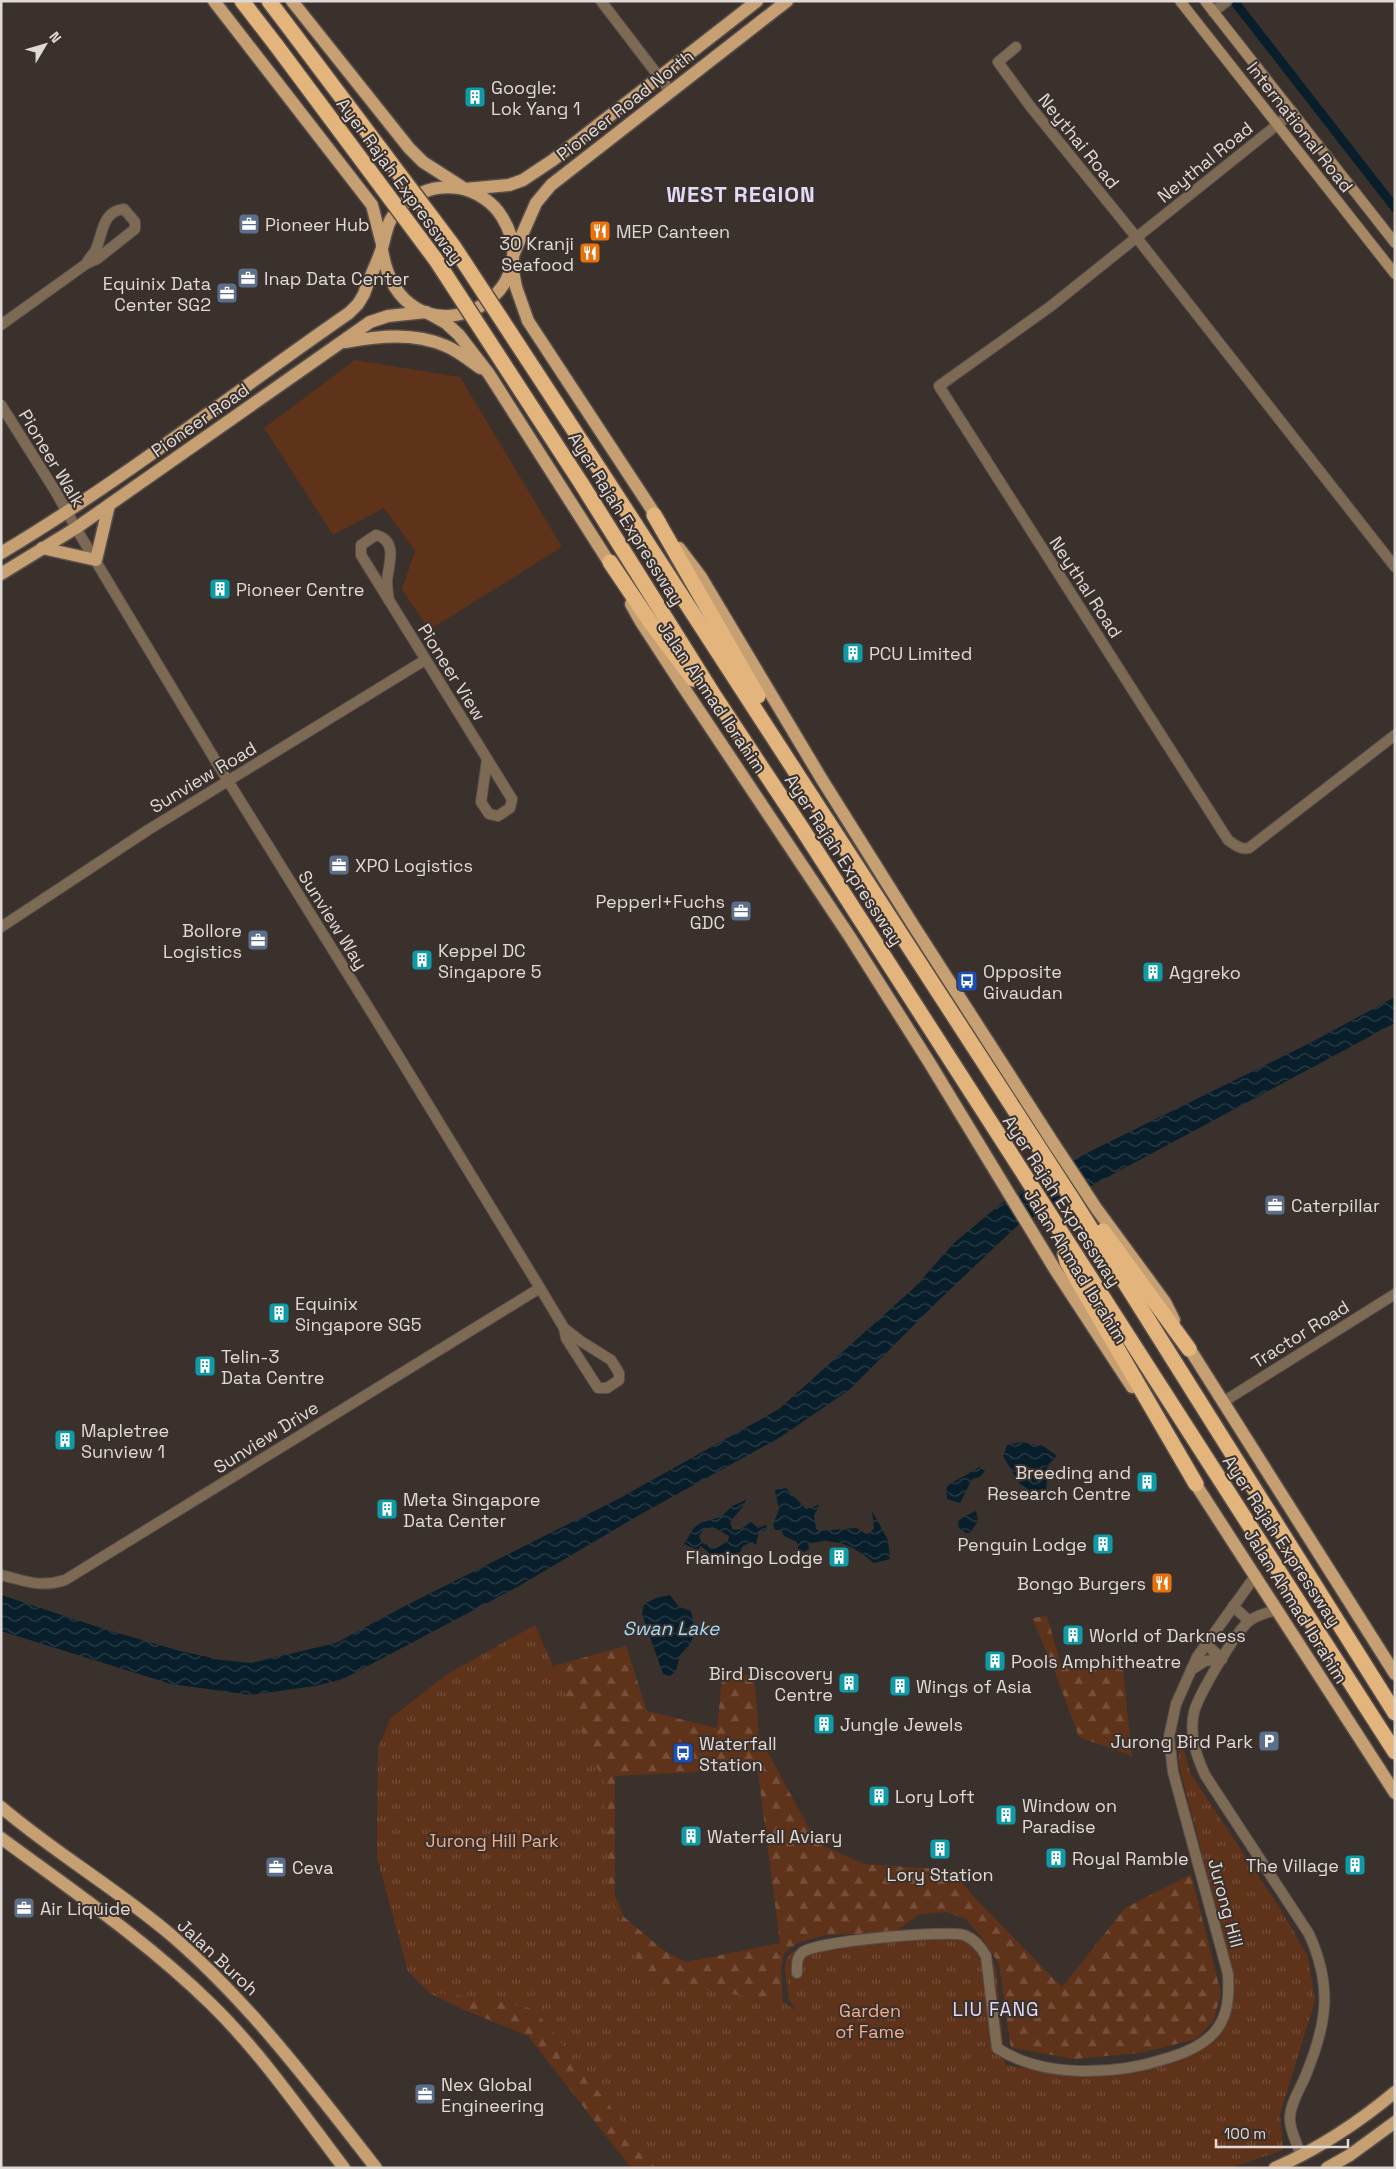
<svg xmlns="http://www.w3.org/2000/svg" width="1396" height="2169" viewBox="0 0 1396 2169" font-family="'Space Grotesk',sans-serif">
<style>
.grass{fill:#5f321a}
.forest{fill:url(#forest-firs);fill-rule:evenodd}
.park{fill:url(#park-tufts)}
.water{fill:url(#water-waves);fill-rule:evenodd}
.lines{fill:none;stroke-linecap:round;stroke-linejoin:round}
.canal{stroke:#081e2a;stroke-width:9}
.minor-casing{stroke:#584e4b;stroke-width:12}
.secondary-casing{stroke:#584e4b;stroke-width:12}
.primary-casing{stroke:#584e4b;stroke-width:15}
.motorway-casing{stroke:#584e4b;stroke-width:18}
.minor{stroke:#7d6a54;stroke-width:10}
.secondary{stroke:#a68865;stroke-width:10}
.primary{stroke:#c6a072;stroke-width:12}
.motorway{stroke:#e3b57d;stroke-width:15}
.motorway-bridge-casing{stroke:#584e4b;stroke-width:18;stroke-linecap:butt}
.motorway-bridge{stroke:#e3b57d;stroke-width:15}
.labels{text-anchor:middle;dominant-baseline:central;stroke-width:4;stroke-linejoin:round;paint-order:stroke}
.poi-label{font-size:18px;fill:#e0d9d6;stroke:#3a302c;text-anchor:start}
.street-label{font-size:18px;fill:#e0d9d6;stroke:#3a302c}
.park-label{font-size:18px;fill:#f4ad8b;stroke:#3a302c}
.water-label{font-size:19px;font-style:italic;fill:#a4dbfa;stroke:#3a302c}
.neighbourhood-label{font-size:19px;letter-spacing:1px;fill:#e1dbf8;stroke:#3a302c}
.district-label{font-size:22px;font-weight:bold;letter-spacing:1px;fill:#e1dbf8;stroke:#3a302c}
</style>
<defs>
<pattern id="forest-firs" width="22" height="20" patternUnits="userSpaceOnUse" patternTransform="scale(1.25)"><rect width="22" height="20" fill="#5f321a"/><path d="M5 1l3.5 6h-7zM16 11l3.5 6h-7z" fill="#764f3b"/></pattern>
<pattern id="park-tufts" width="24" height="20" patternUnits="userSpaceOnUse" patternTransform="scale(1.25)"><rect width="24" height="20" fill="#5f321a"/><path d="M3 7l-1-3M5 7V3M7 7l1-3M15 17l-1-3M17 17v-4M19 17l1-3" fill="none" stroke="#764f3b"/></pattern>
<pattern id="water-waves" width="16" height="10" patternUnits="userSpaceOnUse" patternTransform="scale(1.25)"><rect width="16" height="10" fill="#081e2a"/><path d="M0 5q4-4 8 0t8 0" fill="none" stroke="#2c3e48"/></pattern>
</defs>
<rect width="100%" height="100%" fill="#3a302c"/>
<polygon class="grass" points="355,360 460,377 562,547 429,630 402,589 415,551 384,508 333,535 264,428"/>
<g class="forest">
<polygon points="1047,1616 1061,1665 1122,1658 1132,1756 1079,1737 1053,1667 1032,1618"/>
<path d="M626,1646L647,1711L717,1728L722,1678L754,1674L759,1736L817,1843L864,1864L952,1870L975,1898L1062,1987L1125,1908L1191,1874L1221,1993L1213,2022L1196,2039L1140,2053L1074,2059L1011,2048L999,1964L985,1942L966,1919L946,1912L920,1914L893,1933L825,1935L798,1943L784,1953L781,1970L783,2002L848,2060L842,2070L1090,2072L1151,2069L1197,2053L1220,2032L1232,2011L1295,2059L1280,2114L1283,2150L1230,2168H631L528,2036L455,2006L430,1993L408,1971L377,1857L378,1748L391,1718L449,1673L526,1778L545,1647L553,1666ZM757,1765L780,1943L686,1962L663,1950L624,1917L615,1896V1776L695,1772Z"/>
</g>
<polygon class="park" points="535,1625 604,1783 610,1899 646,1981 783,2002 795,2010 789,1999 785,1970 786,1960 792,1952 827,1939 896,1937 939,1929 963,1932 984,1945 996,1968 1005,2065 1063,2074 1151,2069 1197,2053 1220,2032 1232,2011 1233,1972 1179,1766 1179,1732 1190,1773 1279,1907 1308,1956 1315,2001 1280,2114 1283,2150 1230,2168 657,2168 546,2023 529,2008 487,1998 430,1993 408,1971 377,1857 378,1748 391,1718 449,1673"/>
<g class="water">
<polygon points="1395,997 1395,1023 1018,1225 938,1301 849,1390 779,1438 641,1514 519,1586 343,1679 315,1686 251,1695 171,1684 1,1631 1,1595 104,1629 180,1651 222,1660 251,1663 336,1643 403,1607 622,1497 779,1409 914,1288 954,1243 1003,1202 1079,1157 1312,1042"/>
<polygon points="1021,1442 1043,1446 1057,1456 1048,1465 1046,1494 1040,1498 1019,1483 1003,1456 1007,1445"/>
<path d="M979,1467L985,1471L980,1477L972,1479L960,1503L947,1499C947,1496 946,1490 947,1487C949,1483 973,1472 979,1467Z"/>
<path d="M786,1488L806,1509L819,1505V1507L814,1515L816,1529L819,1531L856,1528L866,1534L870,1533L874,1528L872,1511L888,1540L890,1559L874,1563C854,1546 835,1536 808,1544L809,1548L805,1552L798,1549L797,1542L784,1536L781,1530H775L773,1525L779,1509L775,1490Z"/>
<path d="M746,1500C742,1510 735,1514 730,1523L733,1530L741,1529L751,1522L758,1528L766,1525L767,1530L759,1531L756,1545L752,1542L743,1546L740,1552L735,1554L739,1558L733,1562L721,1563L701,1546L698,1550L684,1544L693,1529L700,1523L721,1517L732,1506ZM713,1527L729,1536L728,1541L715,1549L709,1548L706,1543L705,1545L701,1541L699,1536L704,1529Z"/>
<polygon points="976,1511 978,1521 970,1533 966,1533 959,1528 958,1519"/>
<polygon points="670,1595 679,1607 691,1611 695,1633 690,1644 680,1655 676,1671 670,1676 663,1674 642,1614 644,1604 656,1598"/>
</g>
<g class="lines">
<polyline class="canal" points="1234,1 1395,208"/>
<g class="minor-casing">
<g id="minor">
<polyline points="601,1 670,91"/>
<polyline points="1213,12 1227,1"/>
<polyline points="1016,47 998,62 1030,106 1137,238 1395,567"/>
<path d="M1293,112L1051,306L939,386L1228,840C1235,845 1241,850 1249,848L1395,735"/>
<path d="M1,325L86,264L97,259L135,229V222L124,209C101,211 103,236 95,251C92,256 88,259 86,264"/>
<polyline points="1,405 54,489 80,535 220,768 393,1047 540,1288 564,1328 566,1338 598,1388 607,1388 619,1380 619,1373 611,1360 579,1340 564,1328"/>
<path d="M389,601C388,594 387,588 387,581C388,566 399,541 376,535L361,545V555L512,799L510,808L498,816L489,814L481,802L487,760"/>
<polyline points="1,927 148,830 425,660"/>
<polyline points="1223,1402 1395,1294"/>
<path d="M1,1575C26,1581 40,1588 65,1580L540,1288"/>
<polyline points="1233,1606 1249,1621"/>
<path d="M1278,1610C1268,1612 1257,1615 1249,1621C1235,1633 1199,1694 1194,1712C1189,1734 1196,1755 1205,1775L1309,1934C1333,1987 1327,2024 1305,2077C1300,2089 1289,2106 1290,2120C1290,2131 1298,2145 1301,2156"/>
<polyline points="1206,1644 1222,1659"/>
<polyline points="1191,1670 1205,1661 1222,1659"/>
<path d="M797,1973C797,1965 796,1957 803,1952C818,1941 945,1930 964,1935C975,1939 981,1947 986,1956L997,2048C1044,2079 1117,2075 1168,2058C1185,2053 1206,2044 1217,2029C1229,2013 1229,1993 1228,1974L1173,1772L1169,1737L1176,1704L1197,1657L1256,1575"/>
</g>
</g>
<g class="secondary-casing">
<g id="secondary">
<polyline points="1180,1 1395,274"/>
<polyline points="1205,1 1395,243"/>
</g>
</g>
<g class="primary-casing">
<g id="primary">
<polyline points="214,1 372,205 382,244"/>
<polyline points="292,1 409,148 423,162 462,187"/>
<polyline points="465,189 509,185 523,180 553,160 757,1"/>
<polyline points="514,253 536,203 551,185 787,1"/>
<polyline points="511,261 516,287 528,321 660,522"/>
<polyline points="428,313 446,323 459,335 489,374 614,570"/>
<path d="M345,342C379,336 414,332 446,346C458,351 469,360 480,368"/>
<polyline points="42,548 96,560 109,505"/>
<polyline points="679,548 701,577 821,778 915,928 1052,1141 1096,1208 1165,1302 1174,1320"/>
<path d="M1,553C122,481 233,393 349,313L358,304L364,294C369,278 377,264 382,248C385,238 386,228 391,219C405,195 433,184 459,188C476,191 493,202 502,217C555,303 402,372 382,250"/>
<polyline points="1,574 76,528 370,322 388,316 426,312"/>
<polyline points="631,604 641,622 680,682 850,937 929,1062 1056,1271 1132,1387"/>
<polyline points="1184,1340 1395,1674"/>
<polyline points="1191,1477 1395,1793"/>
<path d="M1,1807C55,1853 117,1889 171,1935C250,2003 312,2086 376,2168"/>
<path d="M1,1838C73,1891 148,1942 212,2005C262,2054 302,2113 344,2168"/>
<path d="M1275,2168C1320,2148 1358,2123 1395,2092"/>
<polyline points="1327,2168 1350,2155 1395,2122"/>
</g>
</g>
<g class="motorway-casing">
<g id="motorway">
<polyline points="242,1 276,45"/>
<polyline points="269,1 294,34"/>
<polyline points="600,470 1073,1200 1395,1713"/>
<polyline points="581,483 715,697 801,827 1395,1752"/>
<polyline points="654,515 758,696"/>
<polyline points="610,562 651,623 693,679"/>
<polyline points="1103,1231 1189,1349"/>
<polyline points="1065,1254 1067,1262 1196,1484"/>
</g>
</g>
<use href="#minor" class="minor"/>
<use href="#secondary" class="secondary"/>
<use href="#primary" class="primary"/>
<use href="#motorway" class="motorway"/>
<g class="motorway-bridge-casing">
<g id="motorway-bridge">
<polyline points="294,34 454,247 600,470"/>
<polyline points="276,45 436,260 581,483"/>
</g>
</g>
<use href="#motorway-bridge" class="motorway-bridge"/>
</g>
<defs>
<g id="building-square" transform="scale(1.125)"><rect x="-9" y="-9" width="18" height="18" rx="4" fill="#0f9aa8" stroke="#3a302c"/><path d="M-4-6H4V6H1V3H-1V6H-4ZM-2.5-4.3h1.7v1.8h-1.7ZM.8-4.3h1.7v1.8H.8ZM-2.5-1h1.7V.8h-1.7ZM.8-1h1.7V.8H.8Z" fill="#fff"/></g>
<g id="office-square" transform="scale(1.125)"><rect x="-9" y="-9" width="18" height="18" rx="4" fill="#5c6f8a" stroke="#3a302c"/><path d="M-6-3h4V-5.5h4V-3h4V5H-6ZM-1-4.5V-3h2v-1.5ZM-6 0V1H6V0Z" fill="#fff"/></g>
<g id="restaurant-square" transform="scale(1.125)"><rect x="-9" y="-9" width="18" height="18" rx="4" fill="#e8710a" stroke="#3a302c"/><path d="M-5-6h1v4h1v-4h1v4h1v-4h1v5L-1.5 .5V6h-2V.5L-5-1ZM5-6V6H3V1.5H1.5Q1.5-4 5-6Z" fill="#fff"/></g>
<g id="bus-square" transform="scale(1.125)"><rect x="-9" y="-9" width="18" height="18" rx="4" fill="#1a4fb4" stroke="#3a302c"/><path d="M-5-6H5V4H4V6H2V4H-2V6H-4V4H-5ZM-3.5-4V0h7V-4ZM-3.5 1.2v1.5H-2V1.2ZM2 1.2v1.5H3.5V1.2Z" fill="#fff"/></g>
<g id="parking-square" transform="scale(1.125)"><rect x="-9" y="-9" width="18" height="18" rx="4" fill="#5c6f8a" stroke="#3a302c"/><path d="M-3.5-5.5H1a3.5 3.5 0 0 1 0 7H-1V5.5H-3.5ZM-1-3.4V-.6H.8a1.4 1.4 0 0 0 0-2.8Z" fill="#fff"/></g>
</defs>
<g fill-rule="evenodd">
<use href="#building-square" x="475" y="97"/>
<use href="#office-square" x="249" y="224"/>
<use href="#restaurant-square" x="600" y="231"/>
<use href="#restaurant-square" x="590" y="253"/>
<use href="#office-square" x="248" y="278"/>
<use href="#office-square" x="227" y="293"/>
<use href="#building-square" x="220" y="589"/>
<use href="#building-square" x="853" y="653"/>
<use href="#office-square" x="339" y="865"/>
<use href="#office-square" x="741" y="911"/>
<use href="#office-square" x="258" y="940"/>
<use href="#building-square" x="422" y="960"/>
<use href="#building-square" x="1153" y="972"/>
<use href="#bus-square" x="967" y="981"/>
<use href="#office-square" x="1275" y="1205"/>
<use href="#building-square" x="279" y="1313"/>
<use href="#building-square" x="205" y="1366"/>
<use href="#building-square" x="65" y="1440"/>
<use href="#building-square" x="1147" y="1482"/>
<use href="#building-square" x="387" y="1509"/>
<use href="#building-square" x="1103" y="1544"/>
<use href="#building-square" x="839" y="1557"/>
<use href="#restaurant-square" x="1162" y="1583"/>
<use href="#building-square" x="1073" y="1635"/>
<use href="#building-square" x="995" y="1661"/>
<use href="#building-square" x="849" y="1683"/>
<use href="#building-square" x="900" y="1686"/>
<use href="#building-square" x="824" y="1724"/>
<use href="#parking-square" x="1269" y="1741"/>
<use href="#bus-square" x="683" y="1753"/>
<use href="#building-square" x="879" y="1796"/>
<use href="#building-square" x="1006" y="1815"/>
<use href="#building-square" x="691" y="1836"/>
<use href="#building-square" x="940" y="1849"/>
<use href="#building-square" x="1056" y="1858"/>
<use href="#building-square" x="1355" y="1865"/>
<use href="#office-square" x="276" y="1867"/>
<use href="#office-square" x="24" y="1908"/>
<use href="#office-square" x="425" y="2094"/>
</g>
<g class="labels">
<g class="poi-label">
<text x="491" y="87">Google:<tspan x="491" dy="21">Lok Yang 1</tspan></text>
<text x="265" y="224">Pioneer Hub</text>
<text x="616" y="231">MEP Canteen</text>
<text x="574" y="243" text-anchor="end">30 Kranji<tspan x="574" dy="21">Seafood</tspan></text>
<text x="264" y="278">Inap Data Center</text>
<text x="211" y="283" text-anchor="end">Equinix Data<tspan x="211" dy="21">Center SG2</tspan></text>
<text x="236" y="589">Pioneer Centre</text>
<text x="869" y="653">PCU Limited</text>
<text x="355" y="865">XPO Logistics</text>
<text x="725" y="901" text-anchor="end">Pepperl+Fuchs<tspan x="725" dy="21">GDC</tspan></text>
<text x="242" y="930" text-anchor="end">Bollore<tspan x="242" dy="21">Logistics</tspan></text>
<text x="438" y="950">Keppel DC<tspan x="438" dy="21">Singapore 5</tspan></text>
<text x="983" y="971">Opposite<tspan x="983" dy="21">Givaudan</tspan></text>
<text x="1169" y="972">Aggreko</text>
<text x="1291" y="1205">Caterpillar</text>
<text x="295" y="1303">Equinix<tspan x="295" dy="21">Singapore SG5</tspan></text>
<text x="221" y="1356">Telin-3<tspan x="221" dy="21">Data Centre</tspan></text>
<text x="81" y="1430">Mapletree<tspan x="81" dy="21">Sunview 1</tspan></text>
<text x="1131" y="1472" text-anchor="end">Breeding and<tspan x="1131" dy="21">Research Centre</tspan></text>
<text x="403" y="1499">Meta Singapore<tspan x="403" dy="21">Data Center</tspan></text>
<text x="1087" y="1544" text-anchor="end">Penguin Lodge</text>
<text x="823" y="1557" text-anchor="end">Flamingo Lodge</text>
<text x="1146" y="1583" text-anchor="end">Bongo Burgers</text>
<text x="1089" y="1635">World of Darkness</text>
<text x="1011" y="1661">Pools Amphitheatre</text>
<text x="833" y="1673" text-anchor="end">Bird Discovery<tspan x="833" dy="21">Centre</tspan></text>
<text x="916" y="1686">Wings of Asia</text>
<text x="840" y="1724">Jungle Jewels</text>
<text x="1253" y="1741" text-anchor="end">Jurong Bird Park</text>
<text x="699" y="1743">Waterfall<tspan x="699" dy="21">Station</tspan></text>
<text x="895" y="1796">Lory Loft</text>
<text x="1022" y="1805">Window on<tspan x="1022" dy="21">Paradise</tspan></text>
<text x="707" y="1836">Waterfall Aviary</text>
<text x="1072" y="1858">Royal Ramble</text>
<text x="1339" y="1865" text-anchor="end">The Village</text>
<text x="292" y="1867">Ceva</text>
<text x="940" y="1874" text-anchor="middle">Lory Station</text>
<text x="40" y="1908">Air Liquide</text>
<text x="441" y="2084">Nex Global<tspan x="441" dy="21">Engineering</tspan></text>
</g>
<g class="street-label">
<text transform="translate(625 105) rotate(-38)">Pioneer Road North</text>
<text transform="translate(1300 127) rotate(52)">International Road</text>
<text transform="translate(1079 141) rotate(51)">Neythai Road</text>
<text transform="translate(1205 162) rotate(-39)">Neythal Road</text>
<text transform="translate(400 181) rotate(54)">Ayer Rajah Expressway</text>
<text transform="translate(200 420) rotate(-35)">Pioneer Road</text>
<text transform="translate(52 458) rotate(59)">Pioneer Walk</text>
<text transform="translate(626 519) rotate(58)">Ayer Rajah Expressway</text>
<text transform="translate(1086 587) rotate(57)">Neythal Road</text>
<text transform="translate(452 672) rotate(58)">Pioneer View</text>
<text transform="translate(712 697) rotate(56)">Jalan Ahmad Ibrahim</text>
<text transform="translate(203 777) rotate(-31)">Sunview Road</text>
<text transform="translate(844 860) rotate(57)">Ayer Rajah Expressway</text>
<text transform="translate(333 920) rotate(58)">Sunview Way</text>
<text transform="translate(1062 1201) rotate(57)">Ayer Rajah Expressway</text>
<text transform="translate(1076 1266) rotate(58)">Jalan Ahmad Ibrahim</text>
<text transform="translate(1300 1334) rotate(-32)">Tractor Road</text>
<text transform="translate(266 1437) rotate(-32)">Sunview Drive</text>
<text transform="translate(1282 1541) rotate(57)">Ayer Rajah Expressway</text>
<text transform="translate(1296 1606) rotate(58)">Jalan Ahmad Ibrahim</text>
<text transform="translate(1226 1903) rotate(75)">Jurong Hill</text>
<text transform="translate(218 1957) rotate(43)">Jalan Buroh</text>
</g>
<g class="park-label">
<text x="492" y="1840">Jurong Hill Park</text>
<text x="870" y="2010">Garden<tspan x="870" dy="21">of Fame</tspan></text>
</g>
<g class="water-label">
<text x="671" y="1628">Swan Lake</text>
</g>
<g class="neighbourhood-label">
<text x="996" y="2009">LIU FANG</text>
</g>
<g class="district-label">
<text x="741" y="194">WEST REGION</text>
</g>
</g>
<rect width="1396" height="2169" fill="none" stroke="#e0d9d6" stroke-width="5"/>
<g transform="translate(45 45) rotate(52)" stroke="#3a302c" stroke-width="4" paint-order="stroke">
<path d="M0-4L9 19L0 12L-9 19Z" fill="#e0d9d6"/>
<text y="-8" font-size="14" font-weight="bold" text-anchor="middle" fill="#e0d9d6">N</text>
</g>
<path d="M1216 2139v8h132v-8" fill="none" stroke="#e0d9d6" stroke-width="2.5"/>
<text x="1224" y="2139" font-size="15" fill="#e0d9d6" stroke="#3a302c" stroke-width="4" paint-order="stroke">100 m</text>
</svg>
